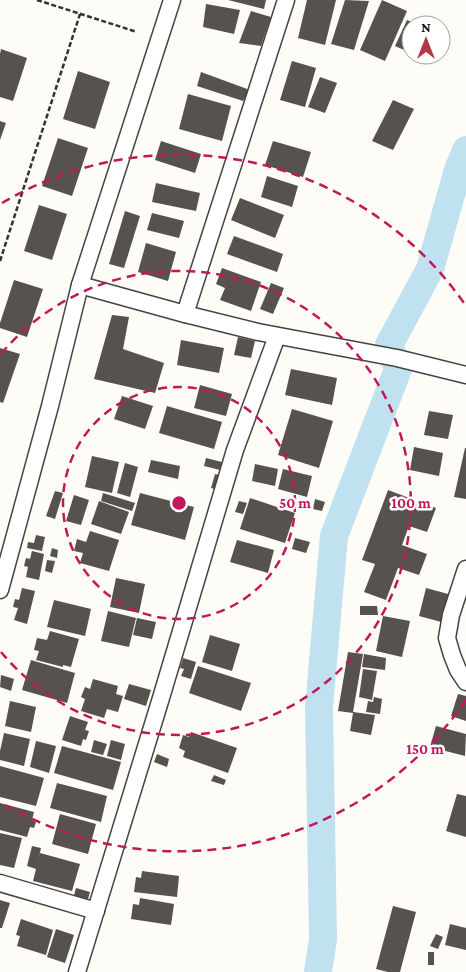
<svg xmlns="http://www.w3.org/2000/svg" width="466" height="972" viewBox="0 0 466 972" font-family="'Crimson Pro',serif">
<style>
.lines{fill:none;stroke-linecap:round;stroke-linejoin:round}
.river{stroke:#c0e1ef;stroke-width:28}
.building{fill:#58524f}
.street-casing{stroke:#444;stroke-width:19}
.path{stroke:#333;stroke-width:2.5;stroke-dasharray:5 2.5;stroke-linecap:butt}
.street{stroke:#fff;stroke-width:16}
.ring{fill:none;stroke:#c2185b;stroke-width:2.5;stroke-dasharray:9 6}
.centre{fill:#c2185b;stroke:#fff;stroke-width:2.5}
.ring-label{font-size:15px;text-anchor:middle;font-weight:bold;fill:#c2185b;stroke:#fff;stroke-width:5;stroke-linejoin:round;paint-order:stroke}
</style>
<rect width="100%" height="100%" fill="#fefcf6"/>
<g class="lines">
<polyline class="river" points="318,972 323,939 319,707 334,536 398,369 389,345 430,269 458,170 466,150"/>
</g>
<g class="building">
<polygon points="228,0 266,0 264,9"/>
<polygon points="307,0 336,0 325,45 298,38"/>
<polygon points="345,0 369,1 354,50 331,44"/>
<polygon points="382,0 407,11 385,61 360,50"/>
<polygon points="206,4 240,10 234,34 203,27"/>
<polygon points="251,11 271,17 261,46 239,43"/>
<polygon points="407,20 419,25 411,25 411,53 395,46"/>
<polygon points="1,49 27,58 13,101 0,97 0,54"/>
<polygon points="292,61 316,68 305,107 280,100"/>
<polygon points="78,71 110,82 95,129 63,119"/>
<polygon points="201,72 250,90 243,101 197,86"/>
<polygon points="320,77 337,83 325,113 308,107"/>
<polygon points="188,94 231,106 222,141 179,129"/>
<polygon points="393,100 414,109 393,150 372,141"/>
<polygon points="0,121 6,123 0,140"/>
<polygon points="58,138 88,148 72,196 42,186"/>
<polygon points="161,141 201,154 195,173 155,160"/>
<polygon points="273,141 311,152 303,177 265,165"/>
<polygon points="267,176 298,186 292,207 261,197"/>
<polygon points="156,183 200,193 196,211 152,202"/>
<polygon points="240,198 284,215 275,238 231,220"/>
<polygon points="39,205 67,214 52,260 24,251"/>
<polygon points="125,211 140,216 124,268 109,264"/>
<polygon points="152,213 184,221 179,238 147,230"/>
<polygon points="234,236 283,254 277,272 227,254"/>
<polygon points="146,243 176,252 168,281 138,272"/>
<polygon points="222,268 261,282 251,311 220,300 225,288 216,284"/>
<polygon points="14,280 43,289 27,337 0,328 0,323"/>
<polygon points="271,283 284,288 273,314 260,309"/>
<polygon points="112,315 129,317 123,349 164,363 155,393 94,379"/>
<polygon points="238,337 255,341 251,358 234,355"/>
<polygon points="181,340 224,348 219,373 177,365"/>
<polygon points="0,348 20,354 3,403 0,402"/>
<polygon points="291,369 337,378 332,405 285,395"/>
<polygon points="200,385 232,394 226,416 194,408"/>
<polygon points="122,396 153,406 145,429 114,419"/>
<polygon points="167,406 222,422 214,449 159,433"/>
<polygon points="292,409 333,421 319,468 278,455"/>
<polygon points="429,411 453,415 448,439 424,435"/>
<polygon points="414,447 443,453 439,476 410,470"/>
<polygon points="465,448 466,448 466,499 454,497"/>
<polygon points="92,456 119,462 112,493 85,487"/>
<polygon points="206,458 222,462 220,470 204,466"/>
<polygon points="151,460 180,466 178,479 148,472"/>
<polygon points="125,463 138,467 130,497 117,493"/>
<polygon points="255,464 278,469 275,486 252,481"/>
<polygon points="283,469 312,476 307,497 278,489"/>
<polygon points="215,474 223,476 219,490 211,488"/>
<polygon points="388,490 436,508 427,532 409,526 402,545 427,554 419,575 398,568 386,600 364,592 375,564 362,560"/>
<polygon points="55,491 63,493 55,519 46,516"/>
<polygon points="103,493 135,503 132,511 101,501"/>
<polygon points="140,493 194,507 185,540 131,525"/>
<polygon points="74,495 89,500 81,525 66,521"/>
<polygon points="250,498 295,513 285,543 240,529"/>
<polygon points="315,499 325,502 322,511 313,509"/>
<polygon points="99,501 129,512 121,534 91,524"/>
<polygon points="239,501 247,503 243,514 235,512"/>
<polygon points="90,531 119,540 109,571 80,563 83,553 74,551 77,539 86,542"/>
<polygon points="36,535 45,537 42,551 27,548 28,542 34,543"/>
<polygon points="295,538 310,542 306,553 292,549"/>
<polygon points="237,540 274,550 268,573 230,562"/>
<polygon points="52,548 58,550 57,558 50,556"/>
<polygon points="32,551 44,554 39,580 26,577 28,567 24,566 26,558 30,559"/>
<polygon points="47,560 55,561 52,573 45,571"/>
<polygon points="116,578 145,584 139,613 110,607"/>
<polygon points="22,588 35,591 27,624 14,620 18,608 13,607 15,599 19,600"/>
<polygon points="426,588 452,595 445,623 419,616"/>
<polygon points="54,600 91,609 85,636 47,627"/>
<polygon points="360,606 377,606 378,615 360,615"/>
<polygon points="108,611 136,618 129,647 101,641"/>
<polygon points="383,616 410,621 402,657 376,651"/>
<polygon points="137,618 156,622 152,639 133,635"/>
<polygon points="50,631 79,639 71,667 63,665 63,667 36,660 39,651 34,650 37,638 47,640"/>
<polygon points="210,635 240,644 232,671 202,662"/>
<polygon points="348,652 363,654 353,712 375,715 371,735 350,731 353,713 338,711"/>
<polygon points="364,654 386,658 385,670 362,667"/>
<polygon points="183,658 196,662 191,679 181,676 184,669 180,668"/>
<polygon points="31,660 75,673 67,703 22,690"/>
<polygon points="198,666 251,683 241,711 189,693"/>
<polygon points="363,669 377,671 372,700 359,697"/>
<polygon points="1,675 14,679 11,691 0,687"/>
<polygon points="93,679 118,686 116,694 123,696 118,712 107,709 104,718 81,711 85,699 81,697 85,687 90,689"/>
<polygon points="129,684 151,690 146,706 124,699"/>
<polygon points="458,694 466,696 466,721 451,716"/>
<polygon points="374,697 382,699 380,714 366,712 368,701 373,702"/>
<polygon points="10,701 36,707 31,732 5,726"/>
<polygon points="70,716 88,722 85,730 89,731 86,740 83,739 81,746 62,740"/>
<polygon points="436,726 466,734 465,756 430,747"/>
<polygon points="191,732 237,748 228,773 183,757 185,751 179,748 183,735 189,737"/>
<polygon points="4,733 30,739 24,766 0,760 0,751"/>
<polygon points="94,740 107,744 103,755 91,752"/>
<polygon points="111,740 125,744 121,760 107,756"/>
<polygon points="36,741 56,746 49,773 30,767"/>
<polygon points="62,746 121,762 113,790 54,773"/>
<polygon points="157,754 169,759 167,767 154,762"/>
<polygon points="0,766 44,778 36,806 0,797"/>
<polygon points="214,775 226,780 224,785 211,781"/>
<polygon points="57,783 107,796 101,822 50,808"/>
<polygon points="457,794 466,796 466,837 446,831"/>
<polygon points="0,803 34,812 32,820 36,822 34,828 30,827 27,837 0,830"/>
<polygon points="60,814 96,824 88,854 52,844"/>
<polygon points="0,833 22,838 14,868 0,865"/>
<polygon points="32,846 41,848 38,861 40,853 80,864 72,891 33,881 36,869 27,866"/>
<polygon points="142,871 179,876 177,897 134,892 136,877 141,878"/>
<polygon points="76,888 90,892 87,903 73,899"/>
<polygon points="140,898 174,904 171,925 131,919 133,904 139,905"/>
<polygon points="0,900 10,903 2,928 0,928"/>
<polygon points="393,906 416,912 400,972 388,972 376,969"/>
<polygon points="21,919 53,930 46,955 17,946 20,936 16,935"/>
<polygon points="450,924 466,928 466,950 445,945"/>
<polygon points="56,929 74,935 65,963 47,957"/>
<polygon points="436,934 443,937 438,949 430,946"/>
<rect x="428" y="952" width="6" height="13"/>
</g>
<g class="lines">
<g class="street-casing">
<g id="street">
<polyline points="80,285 185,314 258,332 397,358 466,375"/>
<polyline points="185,314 286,0"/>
<polyline points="466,569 451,615 447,638 452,655 458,670 466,682"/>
<polyline points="0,590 50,406 80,285 172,0"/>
<polyline points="0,883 96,911"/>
<polyline points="77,972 161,698 235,450 277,336"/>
</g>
</g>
<g class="path">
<polyline points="37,0 137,32"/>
<polyline points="0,261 80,14"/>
</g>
<use href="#street" class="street"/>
</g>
<g class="ring">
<circle cx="179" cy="503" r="116"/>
<path d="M1 354A232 232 0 1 1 1 652"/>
<path d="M466 700A348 348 0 0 1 2 803M2 203A348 348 0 0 1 466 306"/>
</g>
<circle cx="179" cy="503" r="8" class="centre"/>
<g class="ring-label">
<text x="295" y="508">50 m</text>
<text x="411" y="508">100 m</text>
<text x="425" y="754">150 m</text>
</g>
<g transform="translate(426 40)"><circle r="24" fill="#ffffff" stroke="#a0a0a0"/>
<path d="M0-4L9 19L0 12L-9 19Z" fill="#b13947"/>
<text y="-8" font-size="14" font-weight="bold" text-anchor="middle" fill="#111111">N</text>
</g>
</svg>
